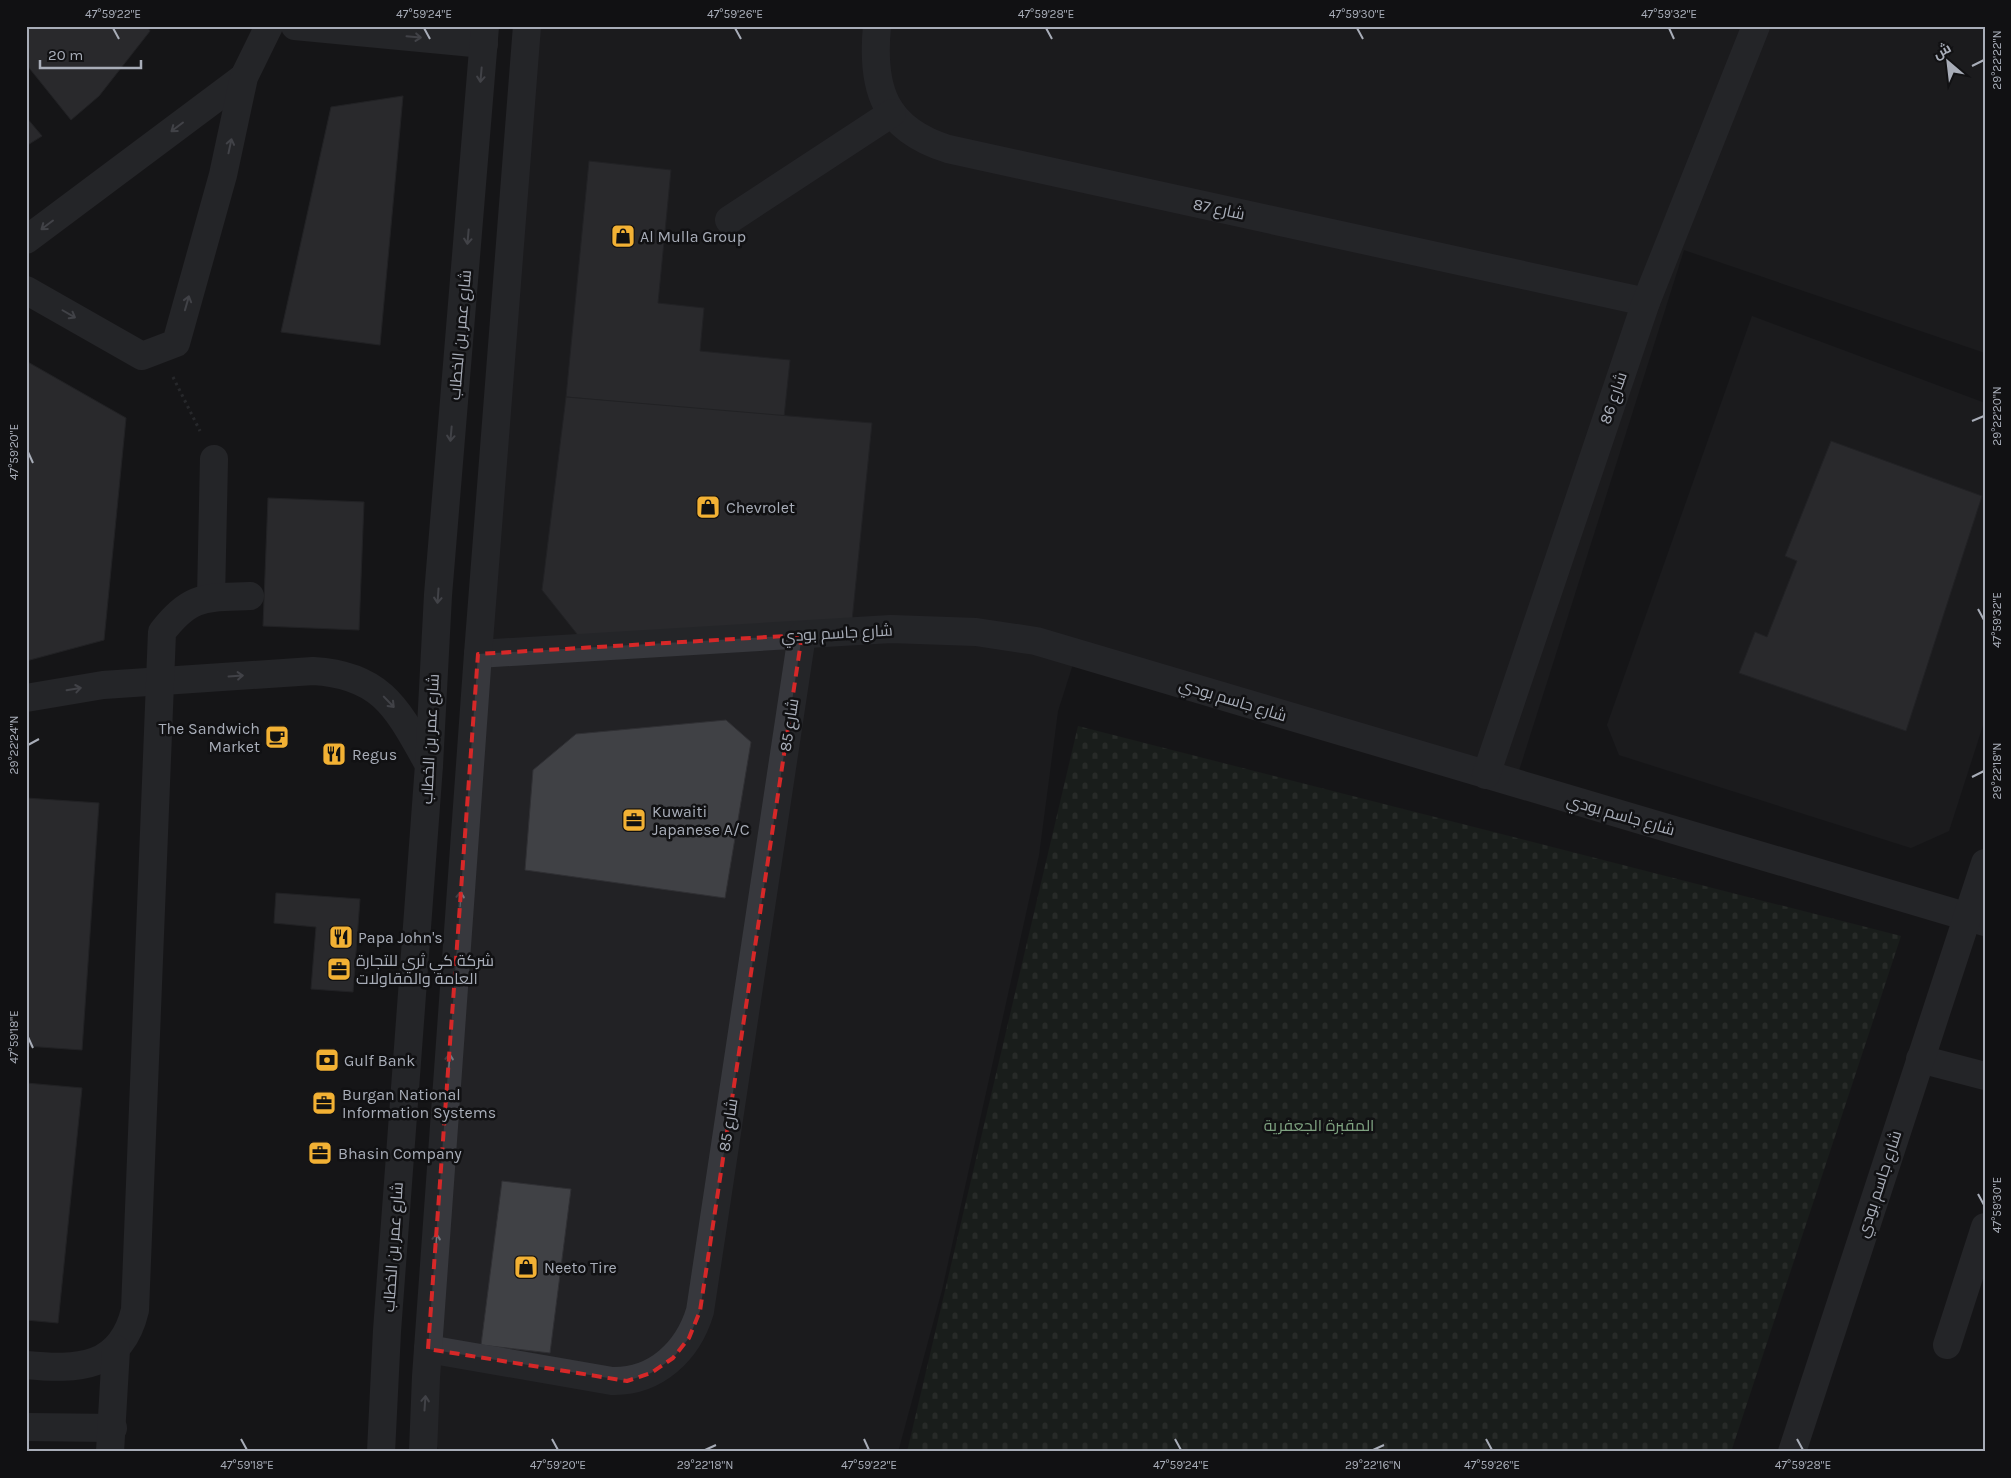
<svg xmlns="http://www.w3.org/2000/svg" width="2011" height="1478" viewBox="0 0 2011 1478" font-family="Karla,Cairo,sans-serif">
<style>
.built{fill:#222225}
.cemetery{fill:url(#cemetery-stones)}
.building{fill:#404145;stroke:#303034}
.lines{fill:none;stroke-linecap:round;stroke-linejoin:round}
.path{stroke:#3d3f44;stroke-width:3;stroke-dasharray:2.5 4;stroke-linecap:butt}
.minor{stroke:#37383d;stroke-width:28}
.oneway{stroke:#757881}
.marked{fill:none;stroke:#d62828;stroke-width:4;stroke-dasharray:10 6;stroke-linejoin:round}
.ticks{fill:none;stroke:#a8adb8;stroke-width:2}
.labels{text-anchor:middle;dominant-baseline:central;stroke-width:5;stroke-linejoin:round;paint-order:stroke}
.street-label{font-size:16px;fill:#a8adb8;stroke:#111113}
.poi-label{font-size:16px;fill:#a8adb8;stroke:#111113;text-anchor:start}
.park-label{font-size:16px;fill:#7fa381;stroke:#111113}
.neatline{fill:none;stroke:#a8adb8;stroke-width:2}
.ticks-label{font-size:12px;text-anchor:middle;fill:#a8adb8}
</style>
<defs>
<pattern id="cemetery-stones" width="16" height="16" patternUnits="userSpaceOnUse" patternTransform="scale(1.25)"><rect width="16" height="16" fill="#1e261f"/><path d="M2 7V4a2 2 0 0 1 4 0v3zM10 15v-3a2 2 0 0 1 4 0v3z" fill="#3c433d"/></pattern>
</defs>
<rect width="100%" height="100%" fill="#161618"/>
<g class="built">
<polygon points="522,26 1985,26 1985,353 1684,250 1516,780 1073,664 1058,711 1039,855 942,1290 898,1452 441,1452 419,1423"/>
<polygon points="1752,316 1985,403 1985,719 1949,831 1911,848 1619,755 1607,725"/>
</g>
<polygon class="cemetery" points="1078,726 1901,936 1731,1452 907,1452"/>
<g class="building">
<polygon points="26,26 147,26 150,31 99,96 71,120 26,64"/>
<polygon points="403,96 380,345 281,332 331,107"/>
<polygon points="26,117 42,136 26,146"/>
<polygon points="589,161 671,170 658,303 704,308 700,351 790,360 784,417 566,397"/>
<polygon points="26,361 126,418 104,640 26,661"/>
<polygon points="566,397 872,423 852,621 581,639 542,590"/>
<polygon points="1831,441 1982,496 1906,731 1739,673 1755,632 1767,637 1797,561 1785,556"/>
<polygon points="268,498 364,502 359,630 263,626"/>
<polygon points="726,720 751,742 725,898 525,870 533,770 576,734"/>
<polygon points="26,798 99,803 82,1050 26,1046"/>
<polygon points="276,893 360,899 353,992 311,989 316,927 274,923"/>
<polygon points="26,1083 82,1088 58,1323 26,1320"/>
<polygon points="502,1181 571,1189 550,1353 481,1345"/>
</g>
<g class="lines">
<polyline class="path" points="173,377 200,431"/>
<g class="minor">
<polyline points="295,26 484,44"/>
<path d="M877,26C871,89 884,129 948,149L1646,302"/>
<polyline points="729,220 892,113"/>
<polyline points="26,240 244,77"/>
<polyline points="26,290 142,356 176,343 223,175 244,77 269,26"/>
<polyline points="211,598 214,459"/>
<polyline points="478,654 891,629 976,632 1036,641 1985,922"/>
<path d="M26,698L103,685L313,671C383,675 398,710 429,765"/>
<polyline points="1486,775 1646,302 1756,26"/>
<polyline points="1920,1059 1985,1076"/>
<polyline points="1947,1345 1985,1227"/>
<path d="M428,1349L612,1381C656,1382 688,1351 700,1311L802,635"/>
<path d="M26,1365C78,1370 121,1369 135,1310L162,632C191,594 206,598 250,596"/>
<polyline points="26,1427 113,1428"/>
<polyline points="110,1452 116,1349"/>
<polyline points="381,1452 387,1331 429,765 438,595 485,26"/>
<polyline points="423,1452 426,1377 478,654 527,26"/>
<polyline points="1792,1452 1985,863"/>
</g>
</g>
<defs><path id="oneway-shaft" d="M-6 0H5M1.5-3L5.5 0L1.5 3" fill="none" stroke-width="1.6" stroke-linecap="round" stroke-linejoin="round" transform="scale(1.25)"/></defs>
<g class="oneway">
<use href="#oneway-shaft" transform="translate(414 37) rotate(5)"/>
<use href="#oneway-shaft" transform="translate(481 75) rotate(95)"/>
<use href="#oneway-shaft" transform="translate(177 127) rotate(143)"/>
<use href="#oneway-shaft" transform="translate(230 146) rotate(-78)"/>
<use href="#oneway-shaft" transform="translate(47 225) rotate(143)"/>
<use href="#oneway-shaft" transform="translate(468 237) rotate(95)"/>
<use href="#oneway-shaft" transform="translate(187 303) rotate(-74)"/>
<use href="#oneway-shaft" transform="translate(69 314) rotate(30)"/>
<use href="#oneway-shaft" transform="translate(451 434) rotate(95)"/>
<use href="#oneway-shaft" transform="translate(438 596) rotate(94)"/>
<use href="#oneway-shaft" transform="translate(236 676) rotate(-4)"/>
<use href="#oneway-shaft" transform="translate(74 689) rotate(-9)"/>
<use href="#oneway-shaft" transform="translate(389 702) rotate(46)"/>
<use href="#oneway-shaft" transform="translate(460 899) rotate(-86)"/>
<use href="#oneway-shaft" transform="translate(449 1061) rotate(-86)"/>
<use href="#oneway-shaft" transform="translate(436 1241) rotate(-86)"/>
<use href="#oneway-shaft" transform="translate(425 1403) rotate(-86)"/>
</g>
<path d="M0 0H2011V1478H0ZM802,635L700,1311L689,1338L673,1358L651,1373L627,1381L428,1349L478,654Z" fill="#161618" fill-opacity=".55" fill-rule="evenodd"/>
<path class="marked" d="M802,635L700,1311L689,1338L673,1358L651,1373L627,1381L428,1349L478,654Z"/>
<path class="ticks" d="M113,28L119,39M424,28L430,39M735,28L741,39M1046,28L1052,39M1357,28L1363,39M1669,28L1674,39M1972,66L1984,60M1972,421L1984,416M28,452L33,463M1978,609L1984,620M28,745L39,739M1972,777L1984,771M28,1037L33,1048M1978,1194L1984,1205M241,1439L247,1450M552,1439L558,1450M864,1439L869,1450M1175,1439L1181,1450M1486,1439L1492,1450M1797,1439L1803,1450M705,1450L716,1445M1373,1450L1384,1445"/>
<defs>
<g id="shop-square" transform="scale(1.25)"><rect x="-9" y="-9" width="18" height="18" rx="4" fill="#f2b134" stroke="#111113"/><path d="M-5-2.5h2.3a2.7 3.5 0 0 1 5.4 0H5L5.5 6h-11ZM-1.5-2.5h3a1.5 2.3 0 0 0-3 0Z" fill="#111"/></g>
<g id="cafe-square" transform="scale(1.25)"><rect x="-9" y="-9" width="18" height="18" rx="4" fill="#f2b134" stroke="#111113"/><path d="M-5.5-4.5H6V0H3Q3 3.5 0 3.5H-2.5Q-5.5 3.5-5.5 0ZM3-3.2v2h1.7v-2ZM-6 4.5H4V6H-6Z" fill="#111"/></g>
<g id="restaurant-square" transform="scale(1.25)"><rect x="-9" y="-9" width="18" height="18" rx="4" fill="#f2b134" stroke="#111113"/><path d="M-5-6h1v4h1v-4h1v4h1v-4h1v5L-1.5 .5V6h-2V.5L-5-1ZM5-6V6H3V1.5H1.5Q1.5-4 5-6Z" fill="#111"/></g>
<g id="office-square" transform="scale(1.25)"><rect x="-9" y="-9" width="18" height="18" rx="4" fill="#f2b134" stroke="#111113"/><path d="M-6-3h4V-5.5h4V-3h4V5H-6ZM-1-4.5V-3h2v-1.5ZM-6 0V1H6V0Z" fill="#111"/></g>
<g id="bank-square" transform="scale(1.25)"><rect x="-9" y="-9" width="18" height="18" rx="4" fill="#f2b134" stroke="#111113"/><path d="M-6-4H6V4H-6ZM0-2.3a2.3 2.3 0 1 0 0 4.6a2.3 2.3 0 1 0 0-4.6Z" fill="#111"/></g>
</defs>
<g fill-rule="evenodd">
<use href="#shop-square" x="623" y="236"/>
<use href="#shop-square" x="708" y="507"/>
<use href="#cafe-square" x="277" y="737"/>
<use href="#restaurant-square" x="334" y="754"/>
<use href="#office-square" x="634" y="820"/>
<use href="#restaurant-square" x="341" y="937"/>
<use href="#office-square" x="339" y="969"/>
<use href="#bank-square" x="327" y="1060"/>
<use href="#office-square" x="324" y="1103"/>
<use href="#office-square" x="320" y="1153"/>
<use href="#shop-square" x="526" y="1267"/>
</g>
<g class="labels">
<g class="street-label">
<text transform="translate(1219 209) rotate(12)">شارع 87</text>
<text transform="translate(460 335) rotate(-85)">شارع عمر بن الخطاب</text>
<text transform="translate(1613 398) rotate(-71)">شارع 86</text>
<text transform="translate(837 633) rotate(-3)">شارع جاسم بودي</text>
<text transform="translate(1233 700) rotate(17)">شارع جاسم بودي</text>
<text transform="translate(789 725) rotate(-81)">شارع 85</text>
<text transform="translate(430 739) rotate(-87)">شارع عمر بن الخطاب</text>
<text transform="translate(1621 815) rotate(16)">شارع جاسم بودي</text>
<text transform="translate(728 1125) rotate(-81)">شارع 85</text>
<text transform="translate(1879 1184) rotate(-72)">شارع جاسم بودي</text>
<text transform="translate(393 1247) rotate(-86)">شارع عمر بن الخطاب</text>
</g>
<g class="poi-label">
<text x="640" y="236">Al Mulla Group</text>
<text x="726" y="507">Chevrolet</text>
<text x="260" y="728" text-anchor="end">The Sandwich<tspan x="260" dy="18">Market</tspan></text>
<text x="352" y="754">Regus</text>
<text x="652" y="811">Kuwaiti<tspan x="652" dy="18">Japanese A/C</tspan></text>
<text x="358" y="937">Papa John's</text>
<text x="356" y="960">شركة كي ثري للتجارة<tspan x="356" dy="18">العامة والمقاولات</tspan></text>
<text x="344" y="1060">Gulf Bank</text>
<text x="342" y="1094">Burgan National<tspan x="342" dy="18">Information Systems</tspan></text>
<text x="338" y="1153">Bhasin Company</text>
<text x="544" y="1267">Neeto Tire</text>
</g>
<g class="park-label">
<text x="1319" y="1125">المقبرة الجعفرية</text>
</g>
</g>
<rect width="2011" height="1478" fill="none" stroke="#111113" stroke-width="55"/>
<g transform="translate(1948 62) rotate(332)" stroke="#111113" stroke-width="4" paint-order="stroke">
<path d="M0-4L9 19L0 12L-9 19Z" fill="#a8adb8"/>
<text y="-8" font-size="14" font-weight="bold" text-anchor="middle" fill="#a8adb8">ش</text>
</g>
<path d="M40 60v8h101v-8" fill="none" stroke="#a8adb8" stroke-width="2.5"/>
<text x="48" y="60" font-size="15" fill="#a8adb8" stroke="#111113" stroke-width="4" paint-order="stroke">20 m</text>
<rect x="28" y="28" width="1956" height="1422" class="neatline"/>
<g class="ticks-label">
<text x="113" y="18">47°59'22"E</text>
<text x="424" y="18">47°59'24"E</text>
<text x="735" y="18">47°59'26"E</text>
<text x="1046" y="18">47°59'28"E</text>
<text x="1357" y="18">47°59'30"E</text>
<text x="1669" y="18">47°59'32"E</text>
<text transform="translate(1997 60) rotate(-90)" y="4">29°22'22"N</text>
<text transform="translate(1997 416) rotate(-90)" y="4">29°22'20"N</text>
<text transform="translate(14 452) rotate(-90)" y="4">47°59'20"E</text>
<text transform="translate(1997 620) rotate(-90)" y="4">47°59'32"E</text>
<text transform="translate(14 745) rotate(-90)" y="4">29°22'24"N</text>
<text transform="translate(1997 771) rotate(-90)" y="4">29°22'18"N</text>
<text transform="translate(14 1037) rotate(-90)" y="4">47°59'18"E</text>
<text transform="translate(1997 1205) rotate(-90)" y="4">47°59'30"E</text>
<text x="247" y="1469">47°59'18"E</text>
<text x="558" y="1469">47°59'20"E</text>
<text x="705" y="1469">29°22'18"N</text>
<text x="869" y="1469">47°59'22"E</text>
<text x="1181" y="1469">47°59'24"E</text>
<text x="1373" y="1469">29°22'16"N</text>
<text x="1492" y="1469">47°59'26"E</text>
<text x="1803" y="1469">47°59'28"E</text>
</g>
</svg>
